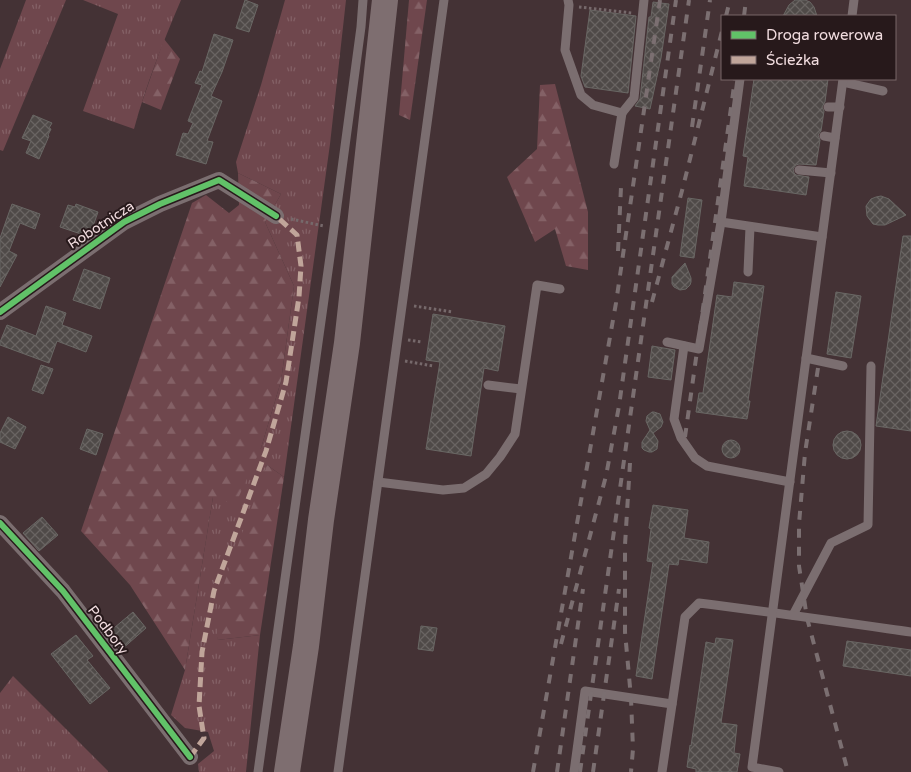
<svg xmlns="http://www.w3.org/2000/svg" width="911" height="772" viewBox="0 0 911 772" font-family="'Varela Round',sans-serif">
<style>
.grass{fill:url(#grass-tufts)}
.forest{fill:url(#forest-firs)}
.building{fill:url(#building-cross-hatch);stroke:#696764}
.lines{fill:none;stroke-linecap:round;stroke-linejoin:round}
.path{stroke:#76696b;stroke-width:3;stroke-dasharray:2.5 2.5;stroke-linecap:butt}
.service{stroke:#7b6e70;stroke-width:9}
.minor{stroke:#7b6e70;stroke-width:16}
.primary{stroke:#7e6e70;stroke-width:26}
.rail{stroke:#7b6f71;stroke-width:4;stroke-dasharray:9 9;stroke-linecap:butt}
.quiet{stroke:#c0a59a;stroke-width:5;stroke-dasharray:10 5;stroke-linecap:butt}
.cycleway-casing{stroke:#27191b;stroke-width:9}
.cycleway{stroke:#61c268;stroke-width:6}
.labels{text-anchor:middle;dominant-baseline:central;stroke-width:4;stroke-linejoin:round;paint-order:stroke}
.street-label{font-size:14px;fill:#f1dcdf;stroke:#27191b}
</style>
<defs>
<pattern id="grass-tufts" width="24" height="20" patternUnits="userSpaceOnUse" patternTransform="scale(1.25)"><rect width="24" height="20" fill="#6f474d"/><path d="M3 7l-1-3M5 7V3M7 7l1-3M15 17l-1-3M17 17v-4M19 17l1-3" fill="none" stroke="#846166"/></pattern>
<pattern id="forest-firs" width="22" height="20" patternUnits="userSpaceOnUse" patternTransform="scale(1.25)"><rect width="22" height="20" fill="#6f474d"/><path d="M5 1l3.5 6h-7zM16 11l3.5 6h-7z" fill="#846166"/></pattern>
<pattern id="building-cross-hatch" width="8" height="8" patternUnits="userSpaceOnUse" patternTransform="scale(1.25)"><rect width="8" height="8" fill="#4f4a48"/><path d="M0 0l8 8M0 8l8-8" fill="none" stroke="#696462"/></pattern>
</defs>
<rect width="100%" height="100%" fill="#443235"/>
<g class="grass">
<polygon points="26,0 66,0 3,151 0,150 0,69"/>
<path d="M83,0H181C163,42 146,85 134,129L83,111L118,14Z"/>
<polygon points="285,0 346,0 330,144 284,477 267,465 217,640 260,635 246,772 199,772 198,764 214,751 208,732 185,728 171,715 185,670 213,497 261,448 281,381 294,286 265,222 281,194 238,173 236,162 261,85"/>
<polygon points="13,676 108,771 108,772 0,772 0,693"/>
</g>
<g class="forest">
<polygon points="409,0 427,0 410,120 399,115"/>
<polygon points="164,39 180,59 161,110 142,102"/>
<polygon points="555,84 588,212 588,270 566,266 555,229 535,242 507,177 537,149 540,85"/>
<polygon points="238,173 281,194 265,222 294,286 281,381 261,448 235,505 213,497 185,670 130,585 81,531 192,203 206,195 229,213 239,205"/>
<polygon points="267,465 284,477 260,635 217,640 221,592"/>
</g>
<g class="building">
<polygon points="245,0 258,5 249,32 236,28"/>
<polygon points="795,0 805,0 810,2 814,7 817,16 783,16 789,5"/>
<polygon points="653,2 669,4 661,58 650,109 635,106 640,99 649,17 651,17"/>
<polygon points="590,10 636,16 628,93 585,87 581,76"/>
<polygon points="214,34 233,40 222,72 211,96 222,101 207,141 213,142 206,164 176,155 183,133 188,134 193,123 188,121 202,85 195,83 200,71 202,72"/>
<polygon points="754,79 828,79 825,102 822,107 824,111 821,131 818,135 820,140 816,165 799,164 796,165 793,169 794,173 796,175 809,177 806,195 744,186 748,157 743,156"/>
<polygon points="33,115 52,123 49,128 51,129 48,135 49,136 39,159 26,153 31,141 22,138"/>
<polygon points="881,196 889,199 906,215 885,225 878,225 873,224 867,216 866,206 871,199 876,197"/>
<polygon points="688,198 702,200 694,258 680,256"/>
<polygon points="12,204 40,214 35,229 20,223 9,251 17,255 0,287 0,238"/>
<polygon points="76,204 98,212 92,229 90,228 87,236 60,227 68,205 75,207"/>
<polygon points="903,236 911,236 911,431 876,426"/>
<polygon points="685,263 691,278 691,282 690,285 686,289 680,290 674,287 672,284 672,277"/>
<polygon points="84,269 110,278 100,309 73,300"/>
<polygon points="734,282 764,286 748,401 750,401 747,419 696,412 699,393 703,393 717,295 732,297"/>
<polygon points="836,292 861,296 851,358 827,354"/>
<polygon points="46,306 66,313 62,325 92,336 86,352 57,341 49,363 0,345 0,342 7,325 36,336"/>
<polygon points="433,314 505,326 498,371 484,368 471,456 426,449 440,362 426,360"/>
<polygon points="652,346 675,350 671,380 648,377"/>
<polygon points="41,365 53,369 43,394 32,390"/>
<polygon points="652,412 654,412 660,414 663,422 661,427 653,433 658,441 657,449 652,452 649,452 644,450 642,448 642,442 650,430 646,421 647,416"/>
<polygon points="8,417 26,427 15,449 0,442 0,433"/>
<polygon points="87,429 103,434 96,455 80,449"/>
<circle cx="847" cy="445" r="14"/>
<circle cx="731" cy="449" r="9"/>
<polygon points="653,505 688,510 684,538 709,542 707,563 679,559 678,565 669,564 652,679 636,676 653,562 647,561 651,529 649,528"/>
<polygon points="42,517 58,535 39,551 23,533"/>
<polygon points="133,612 146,628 121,650 108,633"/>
<polygon points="421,626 437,628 433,651 418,649"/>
<polygon points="76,635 93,656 87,660 110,688 90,704 51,654"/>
<polygon points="716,638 733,640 721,723 737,725 734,753 740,754 737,772 696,772 696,769 687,767 690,745 691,746 706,642 715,644"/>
<polygon points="847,641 911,650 911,676 843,666"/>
</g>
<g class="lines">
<g class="path">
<polyline points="579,7 632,13"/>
<polyline points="291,219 324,226"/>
<polyline points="414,306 453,312"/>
<polyline points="408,340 422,342"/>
<polyline points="405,361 433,366"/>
</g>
<g class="service">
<polyline points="568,0 569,5 565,50 581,95 593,105 622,113 634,98 644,0"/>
<polyline points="852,16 854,0"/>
<polyline points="740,79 721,222 822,237"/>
<polyline points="843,82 883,91"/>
<polyline points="828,107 840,107"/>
<polyline points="824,136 835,138"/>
<polyline points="614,164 622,113"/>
<polyline points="799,170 831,173"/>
<polyline points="748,272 750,227"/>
<polyline points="667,342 699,349 721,222"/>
<polyline points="684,346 674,419 681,438 695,458 707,466 790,482"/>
<polyline points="806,358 843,366"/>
<polyline points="488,385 521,389"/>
<polyline points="378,482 443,490 464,488 486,474 500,457 515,434 537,285 560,289"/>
<polyline points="793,615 831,543 868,525 871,366"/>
<polyline points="258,772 334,228 361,27 363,0"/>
<polyline points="338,772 444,0"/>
<polyline points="574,772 585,691 672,704"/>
<path d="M662,772L685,617L699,603C770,612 840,622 911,632"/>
<polyline points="779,772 752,767 843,79"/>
</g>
<g class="minor">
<polyline points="0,312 124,222 160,204 219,180 276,216"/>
<polyline points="0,523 63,591 190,757"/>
</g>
<polyline class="primary" points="287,772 306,646 321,520 347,343 385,0"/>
<g class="rail">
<polyline points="726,16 730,0"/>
<polyline points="744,16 746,0"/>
<polyline points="692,127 710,0"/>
<polyline points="618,251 621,187"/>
<polyline points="652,302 683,187 722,31"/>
<polyline points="818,368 805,453 799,524 799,566 807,618 848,772"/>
<polyline points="685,437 735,79"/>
<polyline points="630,463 625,545 625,632 631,698 633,749 631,772"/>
<polyline points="561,644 606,476 619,406 676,0"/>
<polyline points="533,772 616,303 660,0"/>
<polyline points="557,772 583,589"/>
<polyline points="580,772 689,0"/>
<polyline points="593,772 619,589"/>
</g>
<polyline class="quiet" points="190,757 204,738 199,706 202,652 214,591 266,451 286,382 299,297 301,266 297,235 276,216"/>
<g class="cycleway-casing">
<g id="cycleway">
<polyline points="0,312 124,222 160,204 219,180 276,216"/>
<polyline points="0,523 63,591 190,757"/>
</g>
</g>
<use href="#cycleway" class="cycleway"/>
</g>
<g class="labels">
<g class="street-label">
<text transform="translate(101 225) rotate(-33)">Robotnicza</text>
<text transform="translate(108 630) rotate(53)">Podbory</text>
</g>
</g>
<rect x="721" y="15" width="175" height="65" fill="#27191b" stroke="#786769"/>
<rect x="731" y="31" width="25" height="8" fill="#61c268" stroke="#786769"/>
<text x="766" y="40" font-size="15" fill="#f1dcdf">Droga rowerowa</text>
<rect x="731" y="56" width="25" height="8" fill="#c0a59a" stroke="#786769"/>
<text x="766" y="65" font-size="15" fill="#f1dcdf">Ścieżka</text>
</svg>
